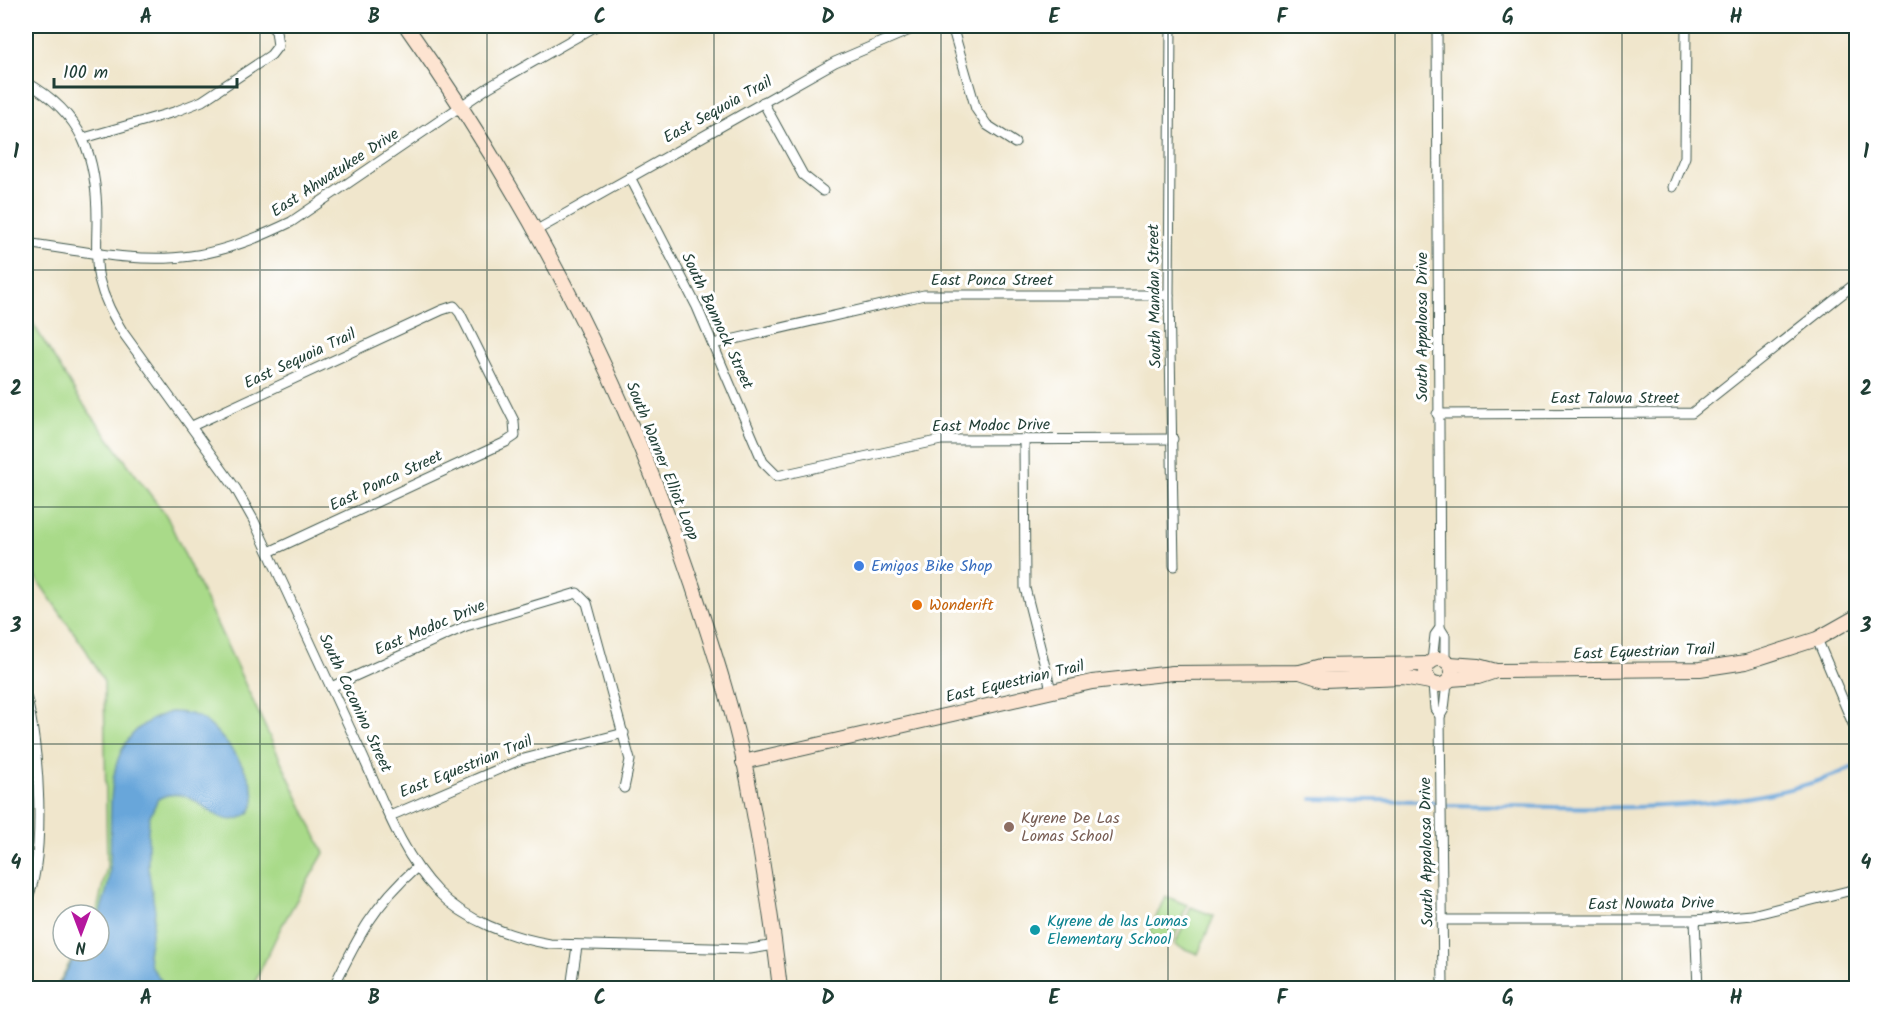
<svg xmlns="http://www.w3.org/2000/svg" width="1882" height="1014" viewBox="0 0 1882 1014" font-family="Kalam,sans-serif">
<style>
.green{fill:#a9da89;stroke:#648c5e;stroke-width:1.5}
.water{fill:#68a6da;stroke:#447287;stroke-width:1.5}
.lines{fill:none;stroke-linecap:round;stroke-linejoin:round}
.stream{stroke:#68a6da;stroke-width:4}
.street-casing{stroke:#3e564b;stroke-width:11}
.secondary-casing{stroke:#3e564b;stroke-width:16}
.street{stroke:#fff;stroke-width:9}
.secondary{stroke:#fde4d1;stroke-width:14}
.grid{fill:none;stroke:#1f3d34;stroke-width:1.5;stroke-opacity:0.55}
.shop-dot{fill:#3f7fe0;stroke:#fff;stroke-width:2}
.food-dot{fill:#e8710a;stroke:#fff;stroke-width:2}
.education-dot{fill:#8d6e63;stroke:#fff;stroke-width:2}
.culture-dot{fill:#0f9aa8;stroke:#fff;stroke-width:2}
.labels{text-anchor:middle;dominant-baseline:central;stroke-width:6;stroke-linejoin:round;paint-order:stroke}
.street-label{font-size:16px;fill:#1f3d34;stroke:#fff}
.shop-label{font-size:16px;fill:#366cbe;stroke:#fff;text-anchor:start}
.food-label{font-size:16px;fill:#c56008;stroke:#fff;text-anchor:start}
.education-label{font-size:16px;fill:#785e54;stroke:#fff;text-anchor:start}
.culture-label{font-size:16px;fill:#0d838f;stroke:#fff;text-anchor:start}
.neatline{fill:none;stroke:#1f3d34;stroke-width:2}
.grid-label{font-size:20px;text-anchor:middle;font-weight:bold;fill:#1f3d34}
</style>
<rect width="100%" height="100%" fill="#fff"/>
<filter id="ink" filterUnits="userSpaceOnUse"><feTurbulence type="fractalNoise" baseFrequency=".0167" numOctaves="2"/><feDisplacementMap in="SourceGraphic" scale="12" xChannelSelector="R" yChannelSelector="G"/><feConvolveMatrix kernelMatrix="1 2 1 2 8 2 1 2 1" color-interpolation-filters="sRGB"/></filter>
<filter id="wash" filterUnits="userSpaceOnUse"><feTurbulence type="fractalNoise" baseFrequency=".008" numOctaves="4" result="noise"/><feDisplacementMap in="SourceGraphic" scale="24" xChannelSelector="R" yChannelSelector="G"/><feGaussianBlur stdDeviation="1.35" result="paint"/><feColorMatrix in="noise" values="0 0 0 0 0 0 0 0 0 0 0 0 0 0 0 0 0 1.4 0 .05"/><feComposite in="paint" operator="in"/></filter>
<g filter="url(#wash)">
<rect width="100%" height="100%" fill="#f0e6cc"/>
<g class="green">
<polygon points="26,261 29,317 78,397 167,517 324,853 281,927 252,988 56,988 76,951 99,951 99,915 96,915 107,866 104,682 86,650 26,564"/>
<polygon points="1165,896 1187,905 1172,943 1149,934"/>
<polygon points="1191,907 1214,916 1198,954 1175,945"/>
</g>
<path class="water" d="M171,712C182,712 193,713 202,719C221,731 278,800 243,817C212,832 195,779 158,799L149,818L148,832V867L155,911L148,955L151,967L167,988H57L78,951H99C99,940 98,929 99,919C101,905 108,892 109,878C116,818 92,733 171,712Z"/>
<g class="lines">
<path class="stream" d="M1312,799L1431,801L1440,805C1571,805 1736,822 1856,766"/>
</g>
</g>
<g filter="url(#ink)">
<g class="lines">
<g class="street-casing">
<g id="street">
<polyline points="952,26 976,109 987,125 1015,143"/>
<polyline points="1171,26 1169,295 1174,566"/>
<polyline points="1431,26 1481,26"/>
<polyline points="26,29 28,26"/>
<path d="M26,82C83,114 97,157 97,220C97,239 95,261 99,279C104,300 113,316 124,334L236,489L254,521C289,597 324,672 359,748C381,795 400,853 437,891C466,921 510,937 550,944L750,949L775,945"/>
<polyline points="763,102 803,175 823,191"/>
<polyline points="84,138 174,112 202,101 271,55 278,46 276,31 271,26"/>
<polyline points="630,177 697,307 763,462 777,476 941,440 1173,439"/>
<polyline points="1673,187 1685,157 1686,26"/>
<polyline points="537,230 835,62 919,26"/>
<path d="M26,243C79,250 137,264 191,256C226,251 258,238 291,222L489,87L596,26"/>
<polyline points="713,344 924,295 1169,295"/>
<polyline points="1437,414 1692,413 1856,283"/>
<polyline points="192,426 442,310 454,306 460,313 514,421 515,436 506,442 269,552"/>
<polyline points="1024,439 1025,588 1051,690"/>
<polyline points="1440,628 1445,636 1445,660"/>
<polyline points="1817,639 1856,731"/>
<polyline points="1432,661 1435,635 1440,628 1437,26"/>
<polyline points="1433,684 1435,709 1440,716 1443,988"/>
<polyline points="331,687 466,626 577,593 587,603 630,760 624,788"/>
<path d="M26,696C39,742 47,859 26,902"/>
<polyline points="1440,716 1444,709 1447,683"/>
<polyline points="390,816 520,760 624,733"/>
<polyline points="1443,920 1695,920 1752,915 1856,889"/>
<polyline points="1695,920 1698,988"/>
<path d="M333,988C358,937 373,906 417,867"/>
<polyline points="571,988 577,946"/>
</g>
</g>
<g class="secondary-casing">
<g id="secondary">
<path d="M406,26C529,199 624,383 692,584C713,648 735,715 748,781C761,850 772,919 780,988"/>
<circle cx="1439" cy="672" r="13"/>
<polyline points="1450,664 1478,666 1496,671"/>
<polyline points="1300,672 1324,680 1403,677 1430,682"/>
<polyline points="1451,679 1478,677 1496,671 1700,669 1746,662 1817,639 1856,617"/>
<polyline points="743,762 1092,682 1173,673 1300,672 1322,666 1428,664"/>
</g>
</g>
<use href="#street" class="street"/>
<use href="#secondary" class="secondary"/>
</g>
</g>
<path class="grid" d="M260,26V988M487,26V988M714,26V988M941,26V988M1168,26V988M1395,26V988M1622,26V988M26,270H1856M26,507H1856M26,744H1856"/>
<circle class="shop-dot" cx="859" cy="566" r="6"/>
<circle class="food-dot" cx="917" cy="605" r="6"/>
<circle class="education-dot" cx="1009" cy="827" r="6"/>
<circle class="culture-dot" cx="1035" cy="930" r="6"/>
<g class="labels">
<g class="street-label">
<text transform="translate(718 110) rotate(-29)">East Sequoia Trail</text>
<text transform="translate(335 173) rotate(-33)">East Ahwatukee Drive</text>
<text x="992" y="280">East Ponca Street</text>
<text transform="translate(1155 296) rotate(-91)">South Mandan Street</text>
<text transform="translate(717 321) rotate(65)">South Bannock Street</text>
<text transform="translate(1422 327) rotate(-90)">South Appaloosa Drive</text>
<text transform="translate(300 359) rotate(-25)">East Sequoia Trail</text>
<text x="1615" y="398">East Talowa Street</text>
<text transform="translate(991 426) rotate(-1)">East Modoc Drive</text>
<text transform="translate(662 461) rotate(68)">South Warner Elliot Loop</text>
<text transform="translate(386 481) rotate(-25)">East Ponca Street</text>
<text transform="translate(430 628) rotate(-23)">East Modoc Drive</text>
<text transform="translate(1644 652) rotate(-2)">East Equestrian Trail</text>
<text transform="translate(1015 682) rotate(-13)">East Equestrian Trail</text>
<text transform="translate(355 703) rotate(65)">South Coconino Street</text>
<text transform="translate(466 767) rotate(-22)">East Equestrian Trail</text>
<text transform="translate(1427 852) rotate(-91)">South Appaloosa Drive</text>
<text transform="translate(1651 904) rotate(-1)">East Nowata Drive</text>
</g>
<g class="shop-label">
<text x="871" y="566">Emigos Bike Shop</text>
</g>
<g class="food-label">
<text x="929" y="605">Wonderift</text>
</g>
<g class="education-label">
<text x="1021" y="818">Kyrene De Las<tspan x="1021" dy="18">Lomas School</tspan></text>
</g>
<g class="culture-label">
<text x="1047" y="921">Kyrene de las Lomas<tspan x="1047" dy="18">Elementary School</tspan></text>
</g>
</g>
<rect width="1882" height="1014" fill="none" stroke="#fff" stroke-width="66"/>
<g transform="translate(81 933) rotate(180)"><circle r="28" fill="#ffffff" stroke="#a5b1ae" stroke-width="1.5"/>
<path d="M0-4.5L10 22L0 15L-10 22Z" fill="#b5179e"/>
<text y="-9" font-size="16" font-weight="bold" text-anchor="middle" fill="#1f3d34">N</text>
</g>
<path d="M54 78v9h183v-9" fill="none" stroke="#1f3d34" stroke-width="3"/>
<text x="63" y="78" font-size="18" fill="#1f3d34" stroke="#ffffff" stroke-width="4.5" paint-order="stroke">100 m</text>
<rect x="33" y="33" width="1816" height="948" class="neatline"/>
<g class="grid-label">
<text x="146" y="23">A</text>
<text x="374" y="23">B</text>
<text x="600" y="23">C</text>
<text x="828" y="23">D</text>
<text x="1054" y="23">E</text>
<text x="1282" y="23">F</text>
<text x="1508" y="23">G</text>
<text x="1736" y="23">H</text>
<text x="16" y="158">1</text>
<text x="1866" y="158">1</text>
<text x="16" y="395">2</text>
<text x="1866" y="395">2</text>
<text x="16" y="632">3</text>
<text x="1866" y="632">3</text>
<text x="16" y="869">4</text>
<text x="1866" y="869">4</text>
<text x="146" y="1004">A</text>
<text x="374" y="1004">B</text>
<text x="600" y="1004">C</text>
<text x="828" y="1004">D</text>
<text x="1054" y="1004">E</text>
<text x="1282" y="1004">F</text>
<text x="1508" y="1004">G</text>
<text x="1736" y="1004">H</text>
</g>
</svg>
